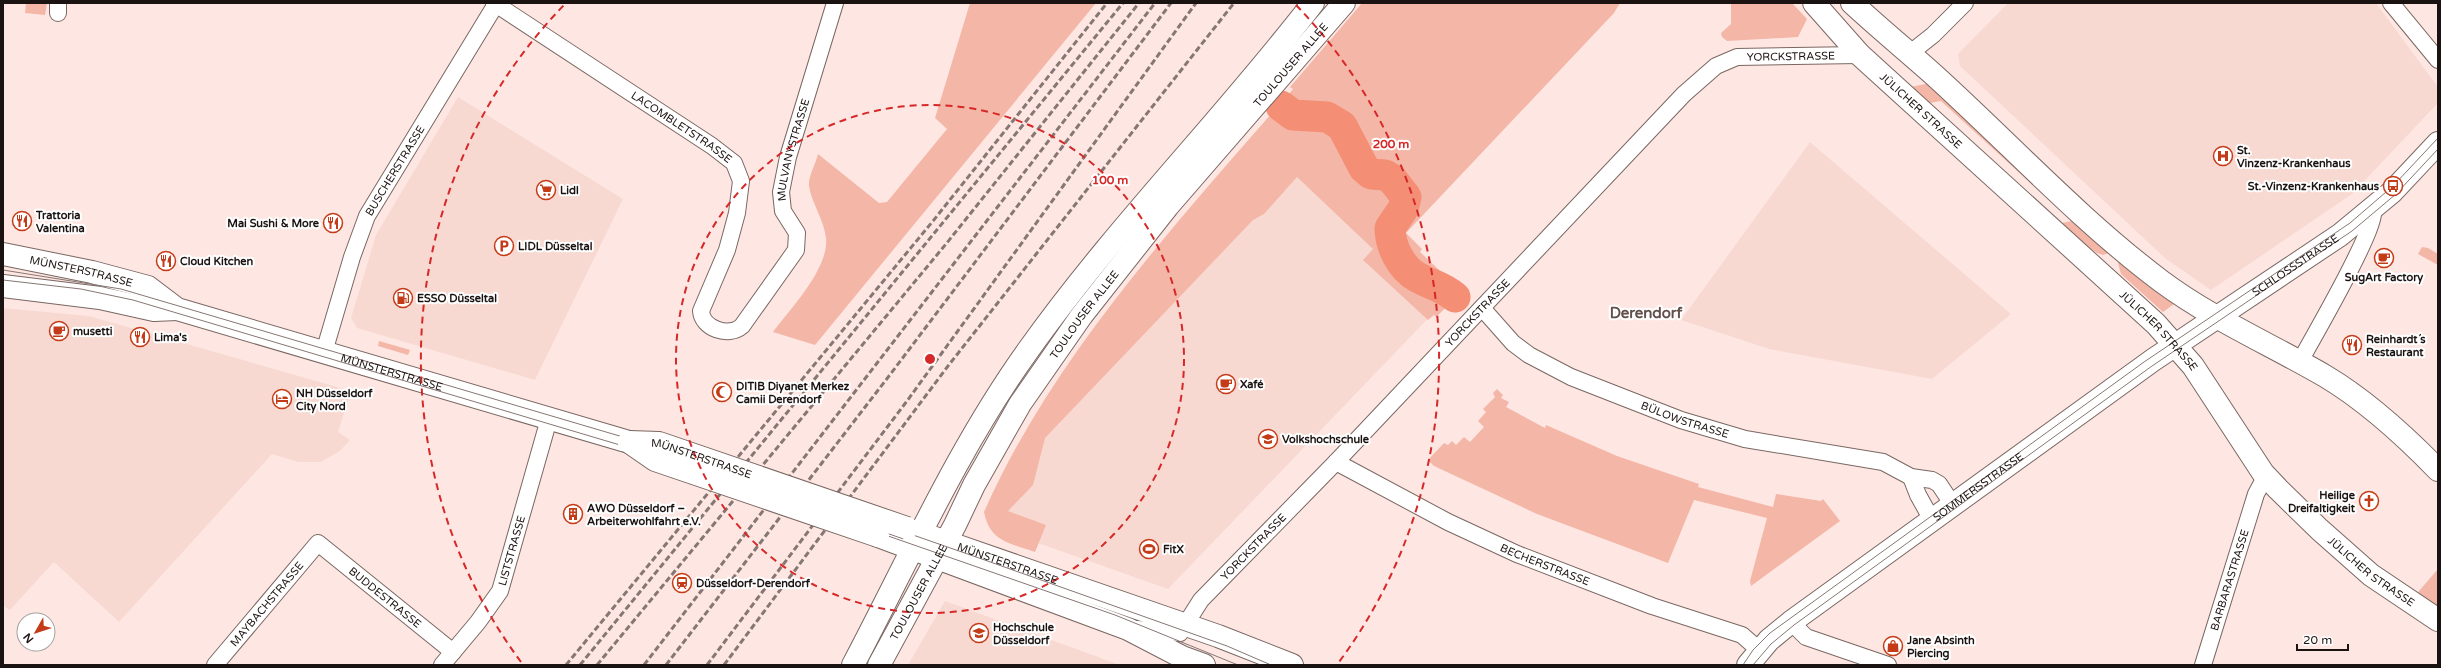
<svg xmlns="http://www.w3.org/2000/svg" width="2441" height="668" viewBox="0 0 2441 668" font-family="'Varela Round',sans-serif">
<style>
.built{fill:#f8d9d1}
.green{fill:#f4b6a7}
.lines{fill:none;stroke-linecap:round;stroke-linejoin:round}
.river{stroke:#f48e75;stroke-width:31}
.street-casing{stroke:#7a6762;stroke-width:18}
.secondary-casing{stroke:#7a6762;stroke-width:24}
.street{stroke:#fff;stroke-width:16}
.secondary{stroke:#fff;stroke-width:22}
.tram{stroke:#867774;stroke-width:1}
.rail{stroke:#867774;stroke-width:3;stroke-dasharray:6 3;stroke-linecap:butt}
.secondary-bridge-casing{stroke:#7a6762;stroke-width:24;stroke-linecap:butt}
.secondary-bridge{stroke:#fff;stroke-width:22}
.ring{fill:none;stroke:#d62828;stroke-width:2;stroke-dasharray:7 5}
.labels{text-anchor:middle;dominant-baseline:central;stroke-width:4;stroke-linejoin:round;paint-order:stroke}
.street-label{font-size:11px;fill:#1b1311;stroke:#fff}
.poi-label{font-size:11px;font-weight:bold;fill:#1b1311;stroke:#fff;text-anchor:start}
.district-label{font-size:15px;font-weight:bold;fill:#63504c;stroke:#fff}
.centre{fill:#d62828;stroke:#fff;stroke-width:2}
.ring-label{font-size:12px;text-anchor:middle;font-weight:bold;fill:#d62828;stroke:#fff;stroke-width:4;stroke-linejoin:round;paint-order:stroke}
</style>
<rect width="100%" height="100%" fill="#fee7e2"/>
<g class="built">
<polygon points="2008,3 2376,3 2438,87 2438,103 2352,194 2211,290 2166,259 1960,66 1958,54"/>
<polygon points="458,97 623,199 535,380 357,328 351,318 376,235"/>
<polygon points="1810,142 2011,314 1932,379 1769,349 1681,320"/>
<polygon points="1289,168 1440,306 1168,589 990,526 1058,411"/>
<polygon points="3,308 89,316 351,391 338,432 350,440 340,451 321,462 298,462 272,454 119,622 54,562 10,610 3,606"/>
<polygon points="945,601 1120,665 908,665"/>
</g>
<g class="green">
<polygon points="26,3 47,3 45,15 25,13"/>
<path d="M970,3H1096L815,345L773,332C790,309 829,269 826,238C824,220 812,204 809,186C808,177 816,163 818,154L879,203L887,202L947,129L935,118Z"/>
<path d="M1362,3H1620L1614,13L1406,233L1422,249L1420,252L1455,285L1452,287L1460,294L1436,317L1434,315L1428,320L1363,260L1373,249L1297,177L1264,214L1253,220L1045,438L1033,485L1008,511L1046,525L1035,552C1010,543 990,542 984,512C1053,355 1182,217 1293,89L1290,87Z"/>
<polygon points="1731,3 1792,3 1807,19 1798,37 1727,41 1722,37 1721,33 1731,24"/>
<polygon points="1930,83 2109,253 2103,255 2097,253 2057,224 2072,221 1941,101 1924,104 1906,88"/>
<polygon points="2422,247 2428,248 2438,254 2438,265 2418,254"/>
<polygon points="2121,259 2124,259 2174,304 2163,312 2121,274 2118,263"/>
<polygon points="379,341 410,350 408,355 378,346"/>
<polygon points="1497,389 1503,395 1501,398 1509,402 1506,407 1545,428 1546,425 1617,456 1699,484 1698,487 1773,507 1776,494 1821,501 1823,499 1840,521 1751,586 1750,581 1767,518 1694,500 1668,563 1537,514 1434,466 1428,460 1444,443 1448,445 1452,441 1456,445 1464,437 1470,442 1484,427 1478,421 1486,412 1483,409 1495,397 1493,393"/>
<polygon points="2438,569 2438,611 2413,598"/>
</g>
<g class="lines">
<path class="river" d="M1281,106L1293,115L1327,117L1342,126L1364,168L1371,174L1385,175L1392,179L1406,197L1403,209L1390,228C1390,246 1401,268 1417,277C1433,286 1440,285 1455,297"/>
<g class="street-casing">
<g id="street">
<path id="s1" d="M494,3L712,146L734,163L741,181L737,213L727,250L701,311C702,328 728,338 742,326L796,250L797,233L783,211L781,192L788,157L835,3"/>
<polyline points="2391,3 2438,60"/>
<polyline points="58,13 58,3"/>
<polyline points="1909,54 1933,35 1965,3"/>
<path id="s2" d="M1482,308L1513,343L1529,355L1571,377L1681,420L1745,439L1883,462L1911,477L1932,480L1939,484L1953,505"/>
<path id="s3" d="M324,352L352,257L367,216L496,4"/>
<path d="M2299,363C2310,343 2380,223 2373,209"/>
<path id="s4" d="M1336,462L1448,522L1517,554L1652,606L1742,635L1759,650"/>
<polyline points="1911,477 1918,495 1932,520"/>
<polyline points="1791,622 1806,637 1888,665"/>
<path id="s5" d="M1137,629L1180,633L1201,600L1336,462L1684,94L1716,66L1737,57L1860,55"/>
<path id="s6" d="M215,665L318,543L453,652"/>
<path id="s7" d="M442,665L478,622L500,591L549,419"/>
<path id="s8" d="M2203,665L2256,494L2263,481V473"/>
</g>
</g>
<g class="secondary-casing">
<g id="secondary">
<path id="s9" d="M1814,3L1860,55L2156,324L2193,366L2263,473L2278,489L2319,529L2371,575L2438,620"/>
<path d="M1852,3C1879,28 1907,51 1934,75C2010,144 2080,220 2161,281C2212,319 2270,344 2325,376C2367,401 2404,435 2438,470"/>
<path id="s10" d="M3,254L92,272L148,287L177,309L629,442"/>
<polyline points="3,286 100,298 154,310 177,309"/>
<polyline points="878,536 1128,629 1182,657 1204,665"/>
<path id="s11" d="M932,537L1218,636L1292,665"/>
<path d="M853,665C909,559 959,446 1029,349C1116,227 1222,121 1313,3"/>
<path id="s12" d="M879,665L955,525L974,485L1020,404L1082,315L1168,206L1344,3"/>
<path id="s13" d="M1748,665L1769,640L1791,622L2153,360L2340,235L2392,192L2438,143"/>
</g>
</g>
<use href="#street" class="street"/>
<use href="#secondary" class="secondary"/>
<g class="tram">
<polyline points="3,270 121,289 623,437 721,468 979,558 1227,646 1271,665"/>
<polyline points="3,280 81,289 133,300 667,459 1115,615 1238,665"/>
<polyline points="1743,665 1753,650 1770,633 2144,362 2350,223 2393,186 2438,138"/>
<polyline points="1753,665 1771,644 1794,625 2152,366 2352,231 2396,194 2438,149"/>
</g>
<g class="rail">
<polyline points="566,665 933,221 1107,3"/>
<polyline points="580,665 1123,3"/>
<polyline points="597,665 946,244 1139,3"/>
<polyline points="644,665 1155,3"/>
<polyline points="666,665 889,376 1171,3"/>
<polyline points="707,665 907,401 1196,3"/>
<polyline points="724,665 948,366 1234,3"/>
</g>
<g class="secondary-bridge-casing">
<g id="secondary-bridge">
<path id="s14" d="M629,442L659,443L907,528"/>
<polyline points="629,442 655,460 878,536"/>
</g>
</g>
<use href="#secondary-bridge" class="secondary-bridge"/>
</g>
<g class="ring">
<circle cx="930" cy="359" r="254"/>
<path d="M521 662A509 509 0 0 1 564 5M1296 5A509 509 0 0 1 1339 662"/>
</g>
<defs>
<g id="hospital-ring" transform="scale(1)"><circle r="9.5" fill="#fff" stroke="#c43b18" stroke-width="1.5"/><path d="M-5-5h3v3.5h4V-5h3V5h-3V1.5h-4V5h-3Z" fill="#c43b18"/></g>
<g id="bus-ring" transform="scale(1)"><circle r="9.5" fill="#fff" stroke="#c43b18" stroke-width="1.5"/><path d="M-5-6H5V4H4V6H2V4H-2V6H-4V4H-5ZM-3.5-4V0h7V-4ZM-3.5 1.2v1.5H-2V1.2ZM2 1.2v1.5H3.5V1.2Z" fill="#c43b18"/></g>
<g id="supermarket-ring" transform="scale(1)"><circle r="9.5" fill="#fff" stroke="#c43b18" stroke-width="1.5"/><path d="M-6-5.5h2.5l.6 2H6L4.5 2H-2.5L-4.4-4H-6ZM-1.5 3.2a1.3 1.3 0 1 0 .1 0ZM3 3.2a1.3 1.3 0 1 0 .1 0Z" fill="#c43b18"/></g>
<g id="restaurant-ring" transform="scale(1)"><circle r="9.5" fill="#fff" stroke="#c43b18" stroke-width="1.5"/><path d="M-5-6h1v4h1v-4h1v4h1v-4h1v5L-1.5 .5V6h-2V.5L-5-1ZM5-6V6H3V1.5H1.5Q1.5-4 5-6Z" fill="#c43b18"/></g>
<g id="parking-ring" transform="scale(1)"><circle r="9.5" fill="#fff" stroke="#c43b18" stroke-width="1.5"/><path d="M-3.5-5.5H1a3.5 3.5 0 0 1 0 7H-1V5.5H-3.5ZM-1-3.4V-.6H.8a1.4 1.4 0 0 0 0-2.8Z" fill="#c43b18"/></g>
<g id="cafe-ring" transform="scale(1)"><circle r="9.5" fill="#fff" stroke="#c43b18" stroke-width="1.5"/><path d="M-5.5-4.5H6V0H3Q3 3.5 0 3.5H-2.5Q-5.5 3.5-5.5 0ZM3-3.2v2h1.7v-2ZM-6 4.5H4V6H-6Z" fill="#c43b18"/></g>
<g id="fuel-ring" transform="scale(1)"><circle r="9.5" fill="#fff" stroke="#c43b18" stroke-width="1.5"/><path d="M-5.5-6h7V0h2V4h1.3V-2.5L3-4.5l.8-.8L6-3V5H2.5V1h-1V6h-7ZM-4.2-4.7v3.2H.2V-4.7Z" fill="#c43b18"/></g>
<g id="mosque-ring" transform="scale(1)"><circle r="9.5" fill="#fff" stroke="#c43b18" stroke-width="1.5"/><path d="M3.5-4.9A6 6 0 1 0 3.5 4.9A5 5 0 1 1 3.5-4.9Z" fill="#c43b18"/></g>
<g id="hotel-ring" transform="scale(1)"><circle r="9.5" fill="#fff" stroke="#c43b18" stroke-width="1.5"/><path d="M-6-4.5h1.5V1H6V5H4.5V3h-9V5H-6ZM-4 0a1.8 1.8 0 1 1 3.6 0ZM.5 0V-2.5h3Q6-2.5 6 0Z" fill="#c43b18"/></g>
<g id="school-ring" transform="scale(1)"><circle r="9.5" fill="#fff" stroke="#c43b18" stroke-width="1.5"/><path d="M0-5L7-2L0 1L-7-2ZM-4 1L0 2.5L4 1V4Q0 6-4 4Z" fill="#c43b18"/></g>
<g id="church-ring" transform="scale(1)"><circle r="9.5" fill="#fff" stroke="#c43b18" stroke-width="1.5"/><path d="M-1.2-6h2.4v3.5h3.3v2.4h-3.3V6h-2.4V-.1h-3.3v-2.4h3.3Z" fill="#c43b18"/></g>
<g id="building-ring" transform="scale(1)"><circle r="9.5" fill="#fff" stroke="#c43b18" stroke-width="1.5"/><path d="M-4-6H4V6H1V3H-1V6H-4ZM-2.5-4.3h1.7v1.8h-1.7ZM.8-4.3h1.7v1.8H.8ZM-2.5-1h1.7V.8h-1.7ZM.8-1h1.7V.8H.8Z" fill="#c43b18"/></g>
<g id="stadium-ring" transform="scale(1)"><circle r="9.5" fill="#fff" stroke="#c43b18" stroke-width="1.5"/><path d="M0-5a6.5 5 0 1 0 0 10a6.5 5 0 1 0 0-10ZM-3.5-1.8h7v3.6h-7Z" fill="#c43b18"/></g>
<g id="station-ring" transform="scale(1)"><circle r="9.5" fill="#fff" stroke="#c43b18" stroke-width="1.5"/><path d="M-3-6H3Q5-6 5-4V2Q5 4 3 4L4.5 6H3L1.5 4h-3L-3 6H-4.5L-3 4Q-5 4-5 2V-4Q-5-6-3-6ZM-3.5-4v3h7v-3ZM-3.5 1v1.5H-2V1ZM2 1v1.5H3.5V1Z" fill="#c43b18"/></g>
<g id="university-ring" transform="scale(1)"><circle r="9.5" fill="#fff" stroke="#c43b18" stroke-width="1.5"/><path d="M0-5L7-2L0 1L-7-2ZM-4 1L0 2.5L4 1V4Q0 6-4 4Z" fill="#c43b18"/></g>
<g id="shop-ring" transform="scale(1)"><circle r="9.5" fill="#fff" stroke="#c43b18" stroke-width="1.5"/><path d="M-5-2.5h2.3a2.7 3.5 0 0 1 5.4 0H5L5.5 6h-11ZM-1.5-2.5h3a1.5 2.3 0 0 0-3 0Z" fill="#c43b18"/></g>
</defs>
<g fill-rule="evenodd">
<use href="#hospital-ring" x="2223" y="156"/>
<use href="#bus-ring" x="2393" y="186"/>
<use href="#supermarket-ring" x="546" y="190"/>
<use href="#restaurant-ring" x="22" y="221"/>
<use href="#restaurant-ring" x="333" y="223"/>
<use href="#parking-ring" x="504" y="246"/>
<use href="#cafe-ring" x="2384" y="258"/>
<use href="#restaurant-ring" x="166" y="261"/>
<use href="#fuel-ring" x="403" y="298"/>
<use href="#cafe-ring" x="59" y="331"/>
<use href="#restaurant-ring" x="140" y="337"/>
<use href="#restaurant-ring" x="2352" y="345"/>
<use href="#cafe-ring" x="1226" y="384"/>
<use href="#mosque-ring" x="722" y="392"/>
<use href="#hotel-ring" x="282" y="399"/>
<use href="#school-ring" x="1268" y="439"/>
<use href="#church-ring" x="2369" y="501"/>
<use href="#building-ring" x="573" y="514"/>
<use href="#stadium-ring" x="1149" y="549"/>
<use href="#station-ring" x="682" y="583"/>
<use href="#university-ring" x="979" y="633"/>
<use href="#shop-ring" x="1893" y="646"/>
</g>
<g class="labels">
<g class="street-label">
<text stroke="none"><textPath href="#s5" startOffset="901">YORCKSTRASSE</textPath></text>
<text stroke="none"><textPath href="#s12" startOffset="731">TOULOUSER ALLEE</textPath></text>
<text stroke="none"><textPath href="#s9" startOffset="152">JÜLICHER STRASSE</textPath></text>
<text stroke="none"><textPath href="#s1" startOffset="225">LACOMBLETSTRASSE</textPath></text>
<text stroke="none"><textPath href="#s1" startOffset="696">MULVANYSTRASSE</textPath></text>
<text stroke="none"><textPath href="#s3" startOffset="196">BUSCHERSTRASSE</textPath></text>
<text stroke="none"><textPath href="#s13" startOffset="679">SCHLOSSSTRASSE</textPath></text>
<text stroke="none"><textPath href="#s10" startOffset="80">MÜNSTERSTRASSE</textPath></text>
<text stroke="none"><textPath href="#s5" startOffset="481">YORCKSTRASSE</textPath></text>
<text stroke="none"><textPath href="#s12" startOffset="407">TOULOUSER ALLEE</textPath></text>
<text stroke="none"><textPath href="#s9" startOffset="476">JÜLICHER STRASSE</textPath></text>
<text stroke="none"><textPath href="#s10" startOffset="409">MÜNSTERSTRASSE</textPath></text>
<text stroke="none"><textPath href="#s2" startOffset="236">BÜLOWSTRASSE</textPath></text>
<text stroke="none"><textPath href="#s14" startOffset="75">MÜNSTERSTRASSE</textPath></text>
<text stroke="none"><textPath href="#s13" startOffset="292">SOMMERSSTRASSE</textPath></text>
<text stroke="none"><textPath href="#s5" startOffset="157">YORCKSTRASSE</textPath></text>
<text stroke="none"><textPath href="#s7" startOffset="136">LISTSTRASSE</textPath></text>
<text stroke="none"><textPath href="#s11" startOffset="80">MÜNSTERSTRASSE</textPath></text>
<text stroke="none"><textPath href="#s4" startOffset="233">BECHERSTRASSE</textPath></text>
<text stroke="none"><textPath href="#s9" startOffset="800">JÜLICHER STRASSE</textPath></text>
<text stroke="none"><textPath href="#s8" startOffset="89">BARBARASTRASSE</textPath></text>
<text stroke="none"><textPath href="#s12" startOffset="83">TOULOUSER ALLEE</textPath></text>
<text stroke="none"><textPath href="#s6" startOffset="246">BUDDESTRASSE</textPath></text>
<text stroke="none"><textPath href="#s6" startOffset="80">MAYBACHSTRASSE</textPath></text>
</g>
<g class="poi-label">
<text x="2237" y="150">St.<tspan x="2237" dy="13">Vinzenz-Krankenhaus</tspan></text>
<text x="2379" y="186" text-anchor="end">St.-Vinzenz-Krankenhaus</text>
<text x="560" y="190">Lidl</text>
<text x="36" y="215">Trattoria<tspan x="36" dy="13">Valentina</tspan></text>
<text x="319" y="223" text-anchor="end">Mai Sushi &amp; More</text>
<text x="518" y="246">LIDL Düsseltal</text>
<text x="180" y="261">Cloud Kitchen</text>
<text x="2384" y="277" text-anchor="middle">SugArt Factory</text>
<text x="417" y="298">ESSO Düsseltal</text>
<text x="73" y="331">musetti</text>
<text x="154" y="337">Lima's</text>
<text x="2366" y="339">Reinhardt´s<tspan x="2366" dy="13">Restaurant</tspan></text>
<text x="1240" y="384">Xafé</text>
<text x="736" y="386">DITIB Diyanet Merkez<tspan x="736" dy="13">Camii Derendorf</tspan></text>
<text x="296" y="393">NH Düsseldorf<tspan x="296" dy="13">City Nord</tspan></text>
<text x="1282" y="439">Volkshochschule</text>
<text x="2355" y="495" text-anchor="end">Heilige<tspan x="2355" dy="13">Dreifaltigkeit</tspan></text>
<text x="587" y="508">AWO Düsseldorf –<tspan x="587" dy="13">Arbeiterwohlfahrt e.V.</tspan></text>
<text x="1163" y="549">FitX</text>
<text x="696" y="583">Düsseldorf-Derendorf</text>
<text x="993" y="627">Hochschule<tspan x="993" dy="13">Düsseldorf</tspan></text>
<text x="1907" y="640">Jane Absinth<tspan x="1907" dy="13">Piercing</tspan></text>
</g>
<g class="district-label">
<text x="1646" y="313">Derendorf</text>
</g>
</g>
<circle cx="930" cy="359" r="6" class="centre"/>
<g class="ring-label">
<text x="1391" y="148">200 m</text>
<text x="1110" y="184">100 m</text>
</g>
<rect width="2441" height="668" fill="none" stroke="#1b1311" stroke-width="8"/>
<g transform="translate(36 632) rotate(231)"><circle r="19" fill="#ffffff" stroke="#a4a1a0"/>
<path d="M0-3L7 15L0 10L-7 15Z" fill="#c43b18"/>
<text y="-6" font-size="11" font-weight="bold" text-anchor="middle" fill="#1b1311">N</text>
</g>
<path d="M2297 644v6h51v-6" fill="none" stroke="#1b1311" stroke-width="2"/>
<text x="2303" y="644" font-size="12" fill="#1b1311" stroke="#ffffff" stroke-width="3" paint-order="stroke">20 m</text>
</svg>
